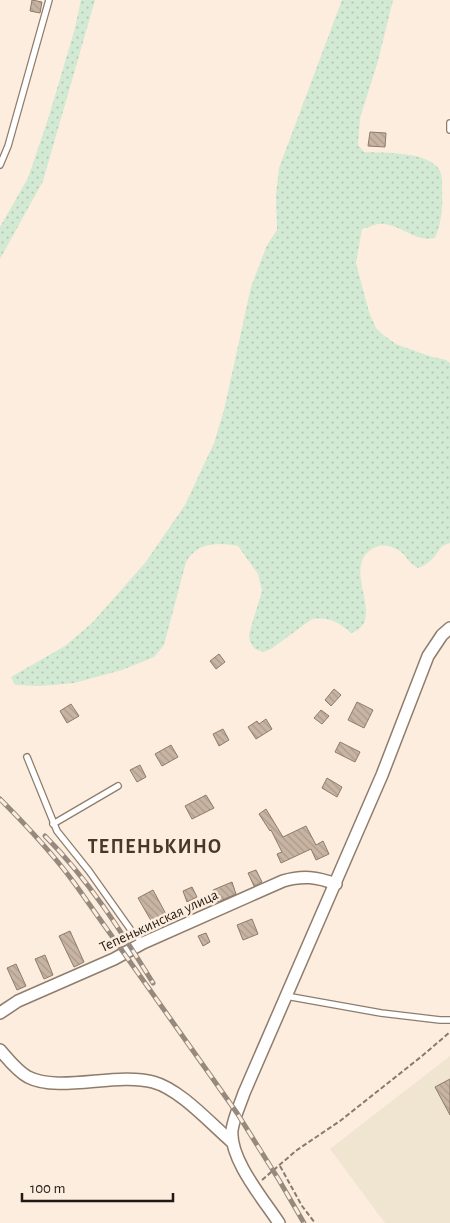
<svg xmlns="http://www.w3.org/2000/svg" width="450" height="1223" viewBox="0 0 450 1223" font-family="'Alegreya Sans',sans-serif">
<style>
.industrial{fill:#efe5d0}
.grass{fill:url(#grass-dots)}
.building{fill:url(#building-back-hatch);stroke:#8d7b6a}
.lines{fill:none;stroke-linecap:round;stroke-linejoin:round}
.lane-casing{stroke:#8f7d6c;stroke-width:8}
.street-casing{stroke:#8f7d6c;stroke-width:14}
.path{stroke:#867b71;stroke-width:2;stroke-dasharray:5 2.5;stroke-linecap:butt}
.lane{stroke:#fff;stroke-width:5.5}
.street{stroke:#fff;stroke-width:11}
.rail-casing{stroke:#968a7f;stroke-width:5}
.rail{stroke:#fdedde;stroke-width:3;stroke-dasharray:9;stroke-linecap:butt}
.labels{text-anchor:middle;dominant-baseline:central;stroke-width:5;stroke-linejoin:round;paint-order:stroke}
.street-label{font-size:15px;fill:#211a14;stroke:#fdedde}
.district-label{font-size:20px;font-weight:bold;letter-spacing:1px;fill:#483829;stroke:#fdedde}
</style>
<defs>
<pattern id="grass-dots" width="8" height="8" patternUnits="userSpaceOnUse" patternTransform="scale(1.25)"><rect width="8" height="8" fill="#d2e9d3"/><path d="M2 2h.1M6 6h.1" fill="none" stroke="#b4c7b4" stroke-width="1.8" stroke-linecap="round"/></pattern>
<pattern id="building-back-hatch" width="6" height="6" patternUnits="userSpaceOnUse" patternTransform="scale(1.25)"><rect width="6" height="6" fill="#c8b4a2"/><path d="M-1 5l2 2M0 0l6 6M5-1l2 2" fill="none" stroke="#ac9a8b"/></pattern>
</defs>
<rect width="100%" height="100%" fill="#fdedde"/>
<polygon class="industrial" points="450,1056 450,1223 385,1223 330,1149"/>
<g class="grass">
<polygon points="81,0 95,0 43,181 0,259 0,227 28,178 49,116 75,28"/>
<path d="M342,0H393L378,61L360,118L358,145L364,152C384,153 426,151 439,169C443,176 442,185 442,192C443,208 441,224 435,238C414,243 399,222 378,224C373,225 367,228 362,229L356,263L369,312L376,328L382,334L396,344L429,356L446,360L450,363V543L442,546C435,556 430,564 418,568C408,563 405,553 398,550C392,546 382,544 376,547C336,564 390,621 351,633C338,622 330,617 312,619L271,649L263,652L255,649L250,642L249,634L262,591L258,574L238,546C218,542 197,542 186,562L164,645L154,657L122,670L74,683L40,686L15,685L11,677L65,646L92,623L145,563L185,505L214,443L224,410L251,287L267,245L277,230L276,195L279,168Z"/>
</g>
<g class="building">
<polygon points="32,0 42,2 40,13 30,11"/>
<polygon points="370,132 386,133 385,147 368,146"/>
<polygon points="219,654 225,662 216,669 210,661"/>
<polygon points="334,689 341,695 331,706 325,700"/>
<polygon points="357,702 373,710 364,728 348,720"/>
<polygon points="71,704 79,716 67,723 60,711"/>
<polygon points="321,710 329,716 322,724 314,718"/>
<polygon points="266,719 272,729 256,739 248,727 257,721 259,724"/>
<polygon points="223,729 229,740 219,746 213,734"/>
<polygon points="340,742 360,752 355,762 335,752"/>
<polygon points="171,745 178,757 162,766 155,754"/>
<polygon points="140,765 146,777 137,782 130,770"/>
<polygon points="327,778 342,787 337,797 322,788"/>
<polygon points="206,795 214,808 192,819 185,806"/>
<polygon points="266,809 283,837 306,826 316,845 323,841 329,854 316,860 311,849 281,863 277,854 282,852 271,830 270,831 259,814"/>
<polygon points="256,870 262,882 254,886 248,873"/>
<polygon points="232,882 236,894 218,902 213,890"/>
<polygon points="192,887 197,897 187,902 183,891"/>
<polygon points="153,890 167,916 153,924 138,898"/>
<polygon points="252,919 258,934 243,940 237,925"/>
<polygon points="70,931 84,962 74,967 59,936"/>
<polygon points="206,933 210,942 203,946 198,936"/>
<polygon points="45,955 53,975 44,979 35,959"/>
<polygon points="16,964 26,986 17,990 7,968"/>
<polygon points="450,1079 450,1115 435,1087"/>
</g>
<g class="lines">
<g class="lane-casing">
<g id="lane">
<polyline points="450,123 450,130"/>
<polyline points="0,165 8,146 49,0"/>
<polyline points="27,757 57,831 89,871 133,933 143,943"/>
<polyline points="53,824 118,786"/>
<polyline points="286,996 381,1013 440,1020 450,1020"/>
</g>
</g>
<g class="street-casing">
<g id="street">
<path d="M0,1013L18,1001L114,959L143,943L283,881C303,875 317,877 336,884"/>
<path d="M0,1050C8,1059 17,1071 28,1077C59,1093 117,1072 153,1082C180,1089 211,1124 232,1142"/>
<path d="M279,1223C264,1200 229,1159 232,1130C234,1117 240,1105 244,1093L382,775L428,656L442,635L450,628"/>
</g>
</g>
<g class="path">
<polyline points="280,1166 302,1206 315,1223"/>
<polyline points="262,1180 297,1150 340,1121 422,1056 450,1032"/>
</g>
<use href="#lane" class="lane"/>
<use href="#street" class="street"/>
<g class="rail-casing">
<g id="rail">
<path d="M0,799C27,826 53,854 75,884L237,1113L279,1180L304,1223"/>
<path d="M45,836C88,879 121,931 153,983"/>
</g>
</g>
<use href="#rail" class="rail"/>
</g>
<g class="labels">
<g class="street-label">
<text transform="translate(159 921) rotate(-25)">Тепенькинская улица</text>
</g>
<g class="district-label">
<text x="155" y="847">ТЕПЕНЬКИНО</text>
</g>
</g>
<path d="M22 1193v8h151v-8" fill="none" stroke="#211a14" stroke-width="2.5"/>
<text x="30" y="1193" font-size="15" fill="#211a14" stroke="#fdedde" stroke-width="4" paint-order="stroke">100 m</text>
</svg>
